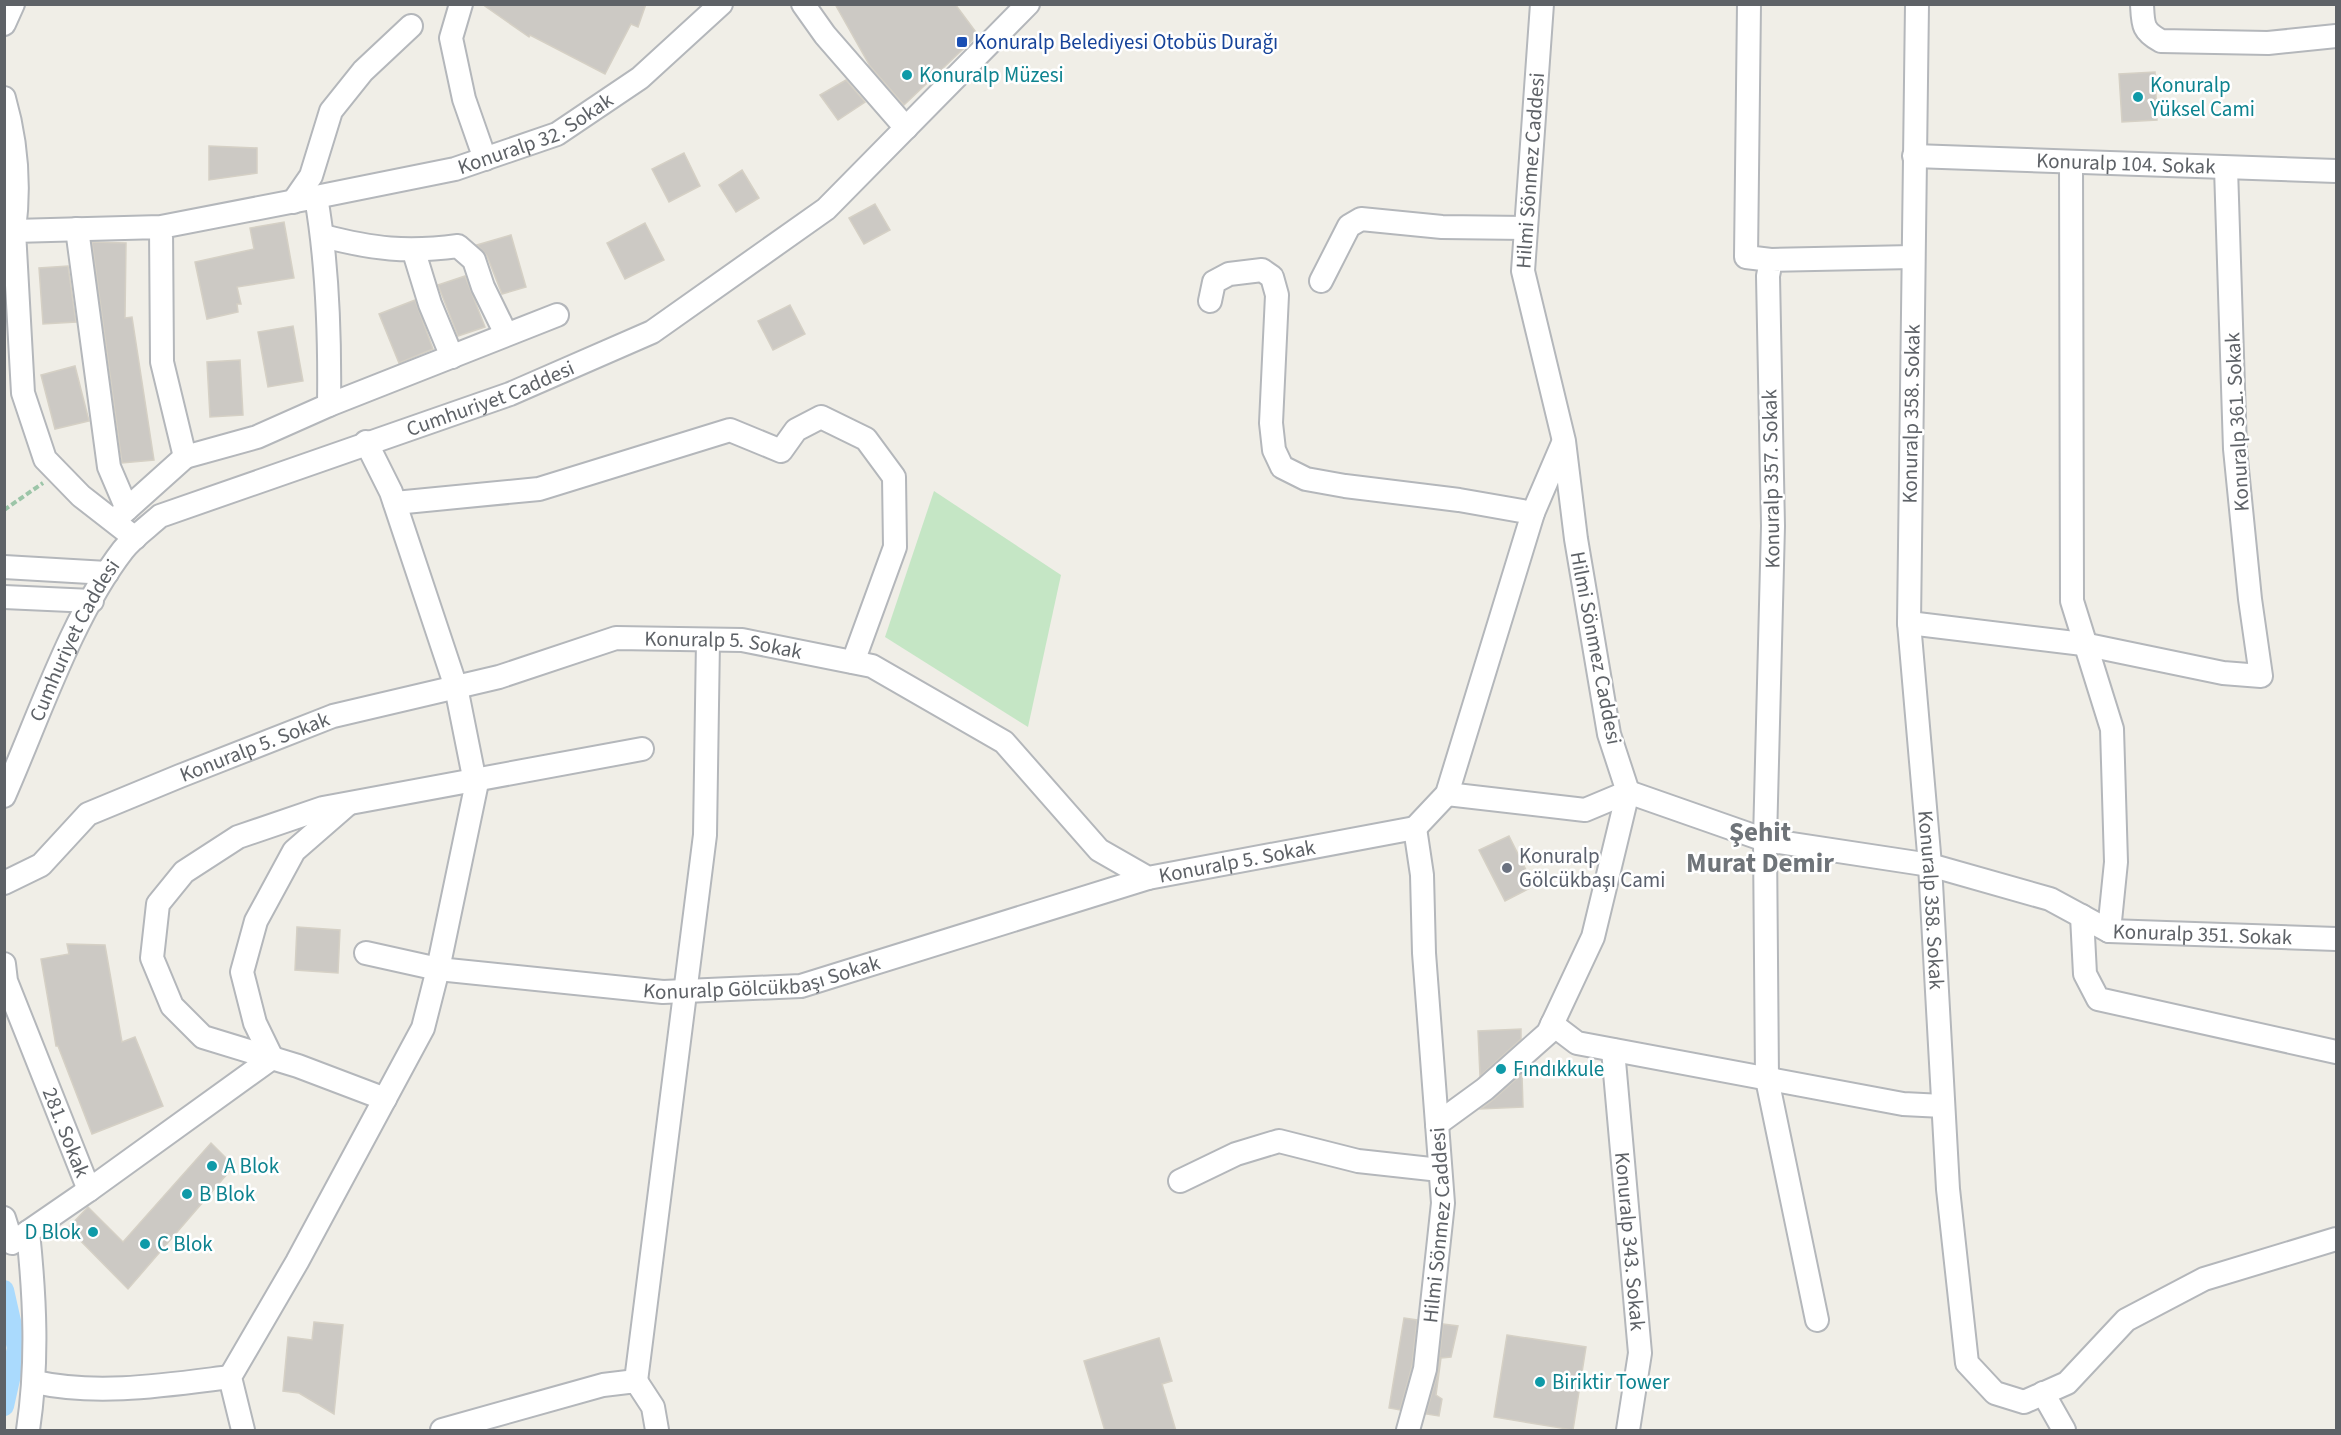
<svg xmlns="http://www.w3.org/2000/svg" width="2341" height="1435" viewBox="0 0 2341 1435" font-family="'Source Sans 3',sans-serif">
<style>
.green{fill:#c5e6c5}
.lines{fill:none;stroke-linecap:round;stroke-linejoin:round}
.canal{stroke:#aadafd;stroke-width:20}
.building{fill:#ccc9c4;stroke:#d5d0c5;stroke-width:1.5}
.minor-casing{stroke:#b4b7bb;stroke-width:26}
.path{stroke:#9cc5a8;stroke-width:4;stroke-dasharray:6 3;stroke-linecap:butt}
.minor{stroke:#fff;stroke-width:22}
.transit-dot{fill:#1a4fb4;stroke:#fff;stroke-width:2}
.culture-dot{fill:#0f9aa8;stroke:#fff;stroke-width:2}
.worship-dot{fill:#6b7280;stroke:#fff;stroke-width:2}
.labels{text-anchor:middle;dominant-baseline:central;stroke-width:5;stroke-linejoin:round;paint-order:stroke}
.transit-label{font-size:21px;fill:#164399;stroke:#fff;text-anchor:start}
.culture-label{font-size:21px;fill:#0d838f;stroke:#fff;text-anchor:start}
.street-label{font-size:21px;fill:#5e6267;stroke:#fff}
.worship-label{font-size:21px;fill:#5b616d;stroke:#fff;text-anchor:start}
.district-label{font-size:27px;font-weight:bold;fill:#6f7479;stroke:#fff}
</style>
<rect width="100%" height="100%" fill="#f0eee7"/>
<polygon class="green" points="934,491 1061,575 1028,727 885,637"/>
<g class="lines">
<polyline class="canal" points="4,1290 17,1348 4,1406"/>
</g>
<g class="building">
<polygon points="482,4 646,4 638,27 631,24 605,74 530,35 529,37"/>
<polygon points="835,4 955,4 978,35 904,105 870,66"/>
<polygon points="2155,72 2157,120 2122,122 2119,74"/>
<polygon points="846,80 865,102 838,120 820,95"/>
<polygon points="209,146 257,148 257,173 209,180"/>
<polygon points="684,153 700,186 669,202 652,169"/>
<polygon points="742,170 759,198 736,212 719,185"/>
<polygon points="875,204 890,230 864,244 849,218"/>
<polygon points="284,222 294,278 237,287 241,304 237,304 238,312 207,319 195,262 254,249 250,228"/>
<polygon points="645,223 664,260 625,279 607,243"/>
<polygon points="511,235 526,287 502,294 487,256 477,245"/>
<polygon points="92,242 126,243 125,318 132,317 154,460 122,463"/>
<polygon points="68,266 76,322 43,324 39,268"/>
<polygon points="465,276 485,327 458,336 438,285"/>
<polygon points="415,300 433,349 399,363 379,314"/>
<polygon points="790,305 805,334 773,350 758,321"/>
<polygon points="293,326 303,381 268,387 258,332"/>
<polygon points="240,360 243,415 210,417 207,362"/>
<polygon points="75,366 89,421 55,429 41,375"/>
<polygon points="1509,836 1534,886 1505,901 1479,850"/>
<polygon points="297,927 340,930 338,973 295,970"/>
<polygon points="67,944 105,945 122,1042 135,1037 163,1106 92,1134 58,1046 56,1046 41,959 69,954"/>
<polygon points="1521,1029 1521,1039 1480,1076 1478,1031"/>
<polygon points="1522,1074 1523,1107 1481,1109 1494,1099"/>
<polygon points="211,1143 234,1166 128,1289 68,1228 88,1207 123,1242"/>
<polygon points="1404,1318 1417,1320 1412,1366 1400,1410 1389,1408"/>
<polygon points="314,1322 343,1325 334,1414 299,1393 283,1391 288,1337 312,1340"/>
<polygon points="1443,1324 1458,1326 1451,1357 1441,1358 1436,1395 1442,1399 1439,1416 1426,1414 1438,1371"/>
<polygon points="1507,1335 1586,1347 1573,1430 1494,1417"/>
<polygon points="1159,1338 1172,1381 1162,1384 1176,1431 1105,1431 1084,1361"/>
</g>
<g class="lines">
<g class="minor-casing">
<g id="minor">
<polyline points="461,4 451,38 464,99 485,159"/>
<polyline points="803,4 825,35 906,128"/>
<polyline points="1749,4 1746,257 1771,260"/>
<path id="s1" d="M1917,4L1909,623L1930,865L1948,1189L1967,1363L1995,1393L2024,1402L2067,1383L2126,1320L2204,1279L2336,1239"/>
<path d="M2142,4C2143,24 2142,31 2161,41L2268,43L2336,36"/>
<polyline points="4,24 13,4"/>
<path d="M4,98C17,143 20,185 14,231"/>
<path id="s2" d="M1914,156L2336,171"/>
<polyline points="2071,162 2072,601 2112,729 2116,862 2109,931"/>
<path id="s3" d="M316,197L455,169L557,134L640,78L721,4"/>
<polyline points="293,202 311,176 331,111 363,71 411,26"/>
<polyline points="77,229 109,467 127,509"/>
<path d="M323,236C374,249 406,253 458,246L474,260L483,287L506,334"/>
<polyline points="414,252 430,304 452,357"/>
<polyline points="1321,281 1349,226 1361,219 1442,227 1526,228"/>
<polyline points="1210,301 1214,282 1229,274 1262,270 1272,277 1277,295 1271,423 1274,450 1282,467 1306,479 1345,486 1459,500 1533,513"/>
<polyline points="329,405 557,315"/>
<polyline points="395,503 539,489 730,430 781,451 796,430 821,417 866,439 894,477 895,547 853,662"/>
<polyline points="117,518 185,457"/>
<path d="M135,538L81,496L45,459L23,393L14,231L161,227L162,362L185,457L257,437L329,405C330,336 328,266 316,197L161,227"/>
<polyline points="4,567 107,573"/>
<polyline points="4,597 92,601"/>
<polyline points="1909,623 2083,644 2223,673 2261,676 2250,599 2235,449 2226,168"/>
<path id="s4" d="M1447,794L1585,810L1628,792L1765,840L1930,865L2050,899L2109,931L2336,939"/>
<path id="s5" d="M4,796C38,719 72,616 123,550C133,537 148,527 160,516L510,394L652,332L826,209L1028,4"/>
<polyline points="1415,828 1447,794 1533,513 1563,443"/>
<path id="s6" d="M4,883L41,865L88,814L180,776L333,716L499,677L616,638L742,640L872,666L1004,742L1099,850L1148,878L1415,828"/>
<polyline points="2082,916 2085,974 2098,999 2336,1052"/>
<path id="s7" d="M366,953L438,969L663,992L801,986L1148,878"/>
<path id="s8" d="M4,964L6,981L89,1190L272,1058L255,1023L242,972L256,921L294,851L348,804"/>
<polyline points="1552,1024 1577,1043 1903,1104 1943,1106"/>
<path id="s9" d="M1613,1050L1640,1353L1628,1430"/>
<polyline points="385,1099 298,1066 203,1037 172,1006 152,958 158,904 184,872 238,837 323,808 642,749"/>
<path id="s10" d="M1437,1124L1485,1089L1548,1033L1593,937L1628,792L1609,734L1576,539L1564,441L1523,271L1542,4"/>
<polyline points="1180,1181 1236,1154 1279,1141 1358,1161 1440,1170"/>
<polyline points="4,1218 12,1243 89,1190"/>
<polyline points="1817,1320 1767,1079 1765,840 1773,526 1768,276 1771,260 1913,257"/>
<polyline points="636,1381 705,835 708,640"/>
<path d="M35,1382C98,1396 166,1385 230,1377"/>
<polyline points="2043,1393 2064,1430"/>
<path d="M28,1430C38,1363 35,1299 28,1232"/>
<polyline points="243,1430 230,1377 297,1262 423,1028 438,969 476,787 456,687 391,492 366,442"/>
<polyline points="442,1430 603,1385 636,1381 653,1407 657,1430"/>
<path id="s11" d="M1408,1430L1425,1369L1443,1203L1424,953L1422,875L1415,828"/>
</g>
</g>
<polyline class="path" points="4,510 43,483"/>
<use href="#minor" class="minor"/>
</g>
<rect class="transit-dot" x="956" y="36" width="12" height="12" rx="3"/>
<g class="culture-dot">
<circle cx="907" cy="75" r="6"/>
<circle cx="2138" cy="97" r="6"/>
<circle cx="1501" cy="1069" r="6"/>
<circle cx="212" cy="1166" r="6"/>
<circle cx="187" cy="1194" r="6"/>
<circle cx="93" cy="1232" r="6"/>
<circle cx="145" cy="1244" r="6"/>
<circle cx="1540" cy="1382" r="6"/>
</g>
<circle class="worship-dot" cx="1507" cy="868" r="6"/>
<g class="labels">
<g class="transit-label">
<text x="974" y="42">Konuralp Belediyesi Otobüs Durağı</text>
</g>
<g class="culture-label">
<text x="919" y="75">Konuralp Müzesi</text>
<text x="2150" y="85">Konuralp<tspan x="2150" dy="24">Yüksel Cami</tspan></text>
<text x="1513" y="1069">Fındıkkule</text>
<text x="224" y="1166">A Blok</text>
<text x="199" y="1194">B Blok</text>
<text x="81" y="1232" text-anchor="end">D Blok</text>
<text x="157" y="1244">C Blok</text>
<text x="1552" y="1382">Biriktir Tower</text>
</g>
<g class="street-label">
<text stroke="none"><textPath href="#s3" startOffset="230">Konuralp 32. Sokak</textPath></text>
<text stroke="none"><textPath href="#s2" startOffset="212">Konuralp 104. Sokak</textPath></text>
<text stroke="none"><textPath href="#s10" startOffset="1032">Hilmi Sönmez Caddesi</textPath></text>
<text stroke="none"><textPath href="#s5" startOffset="675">Cumhuriyet Caddesi</textPath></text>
<text transform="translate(1911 414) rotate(-89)">Konuralp 358. Sokak</text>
<text transform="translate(2237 422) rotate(-93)">Konuralp 361. Sokak</text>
<text transform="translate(1771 479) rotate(-91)">Konuralp 357. Sokak</text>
<text stroke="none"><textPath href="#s5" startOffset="171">Cumhuriyet Caddesi</textPath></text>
<text stroke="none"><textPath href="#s6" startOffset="776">Konuralp 5. Sokak</textPath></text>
<text transform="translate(1596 648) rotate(79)">Hilmi Sönmez Caddesi</text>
<text stroke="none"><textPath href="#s6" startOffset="290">Konuralp 5. Sokak</textPath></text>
<text stroke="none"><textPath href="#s6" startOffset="1370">Konuralp 5. Sokak</textPath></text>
<text stroke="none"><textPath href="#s1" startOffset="897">Konuralp 358. Sokak</textPath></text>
<text stroke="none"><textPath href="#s4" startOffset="783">Konuralp 351. Sokak</textPath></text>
<text stroke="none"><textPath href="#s7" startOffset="400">Konuralp Gölcükbaşı Sokak</textPath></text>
<text stroke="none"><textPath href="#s8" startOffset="180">281. Sokak</textPath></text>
<text stroke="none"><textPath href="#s11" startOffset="208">Hilmi Sönmez Caddesi</textPath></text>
<text stroke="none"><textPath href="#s9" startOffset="192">Konuralp 343. Sokak</textPath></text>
</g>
<g class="worship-label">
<text x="1519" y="856">Konuralp<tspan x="1519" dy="24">Gölcükbaşı Cami</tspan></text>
</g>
<g class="district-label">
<text x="1760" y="832">Şehit<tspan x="1760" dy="31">Murat Demir</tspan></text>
</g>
</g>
<rect width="2341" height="1435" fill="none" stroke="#5e6267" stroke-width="12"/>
</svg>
